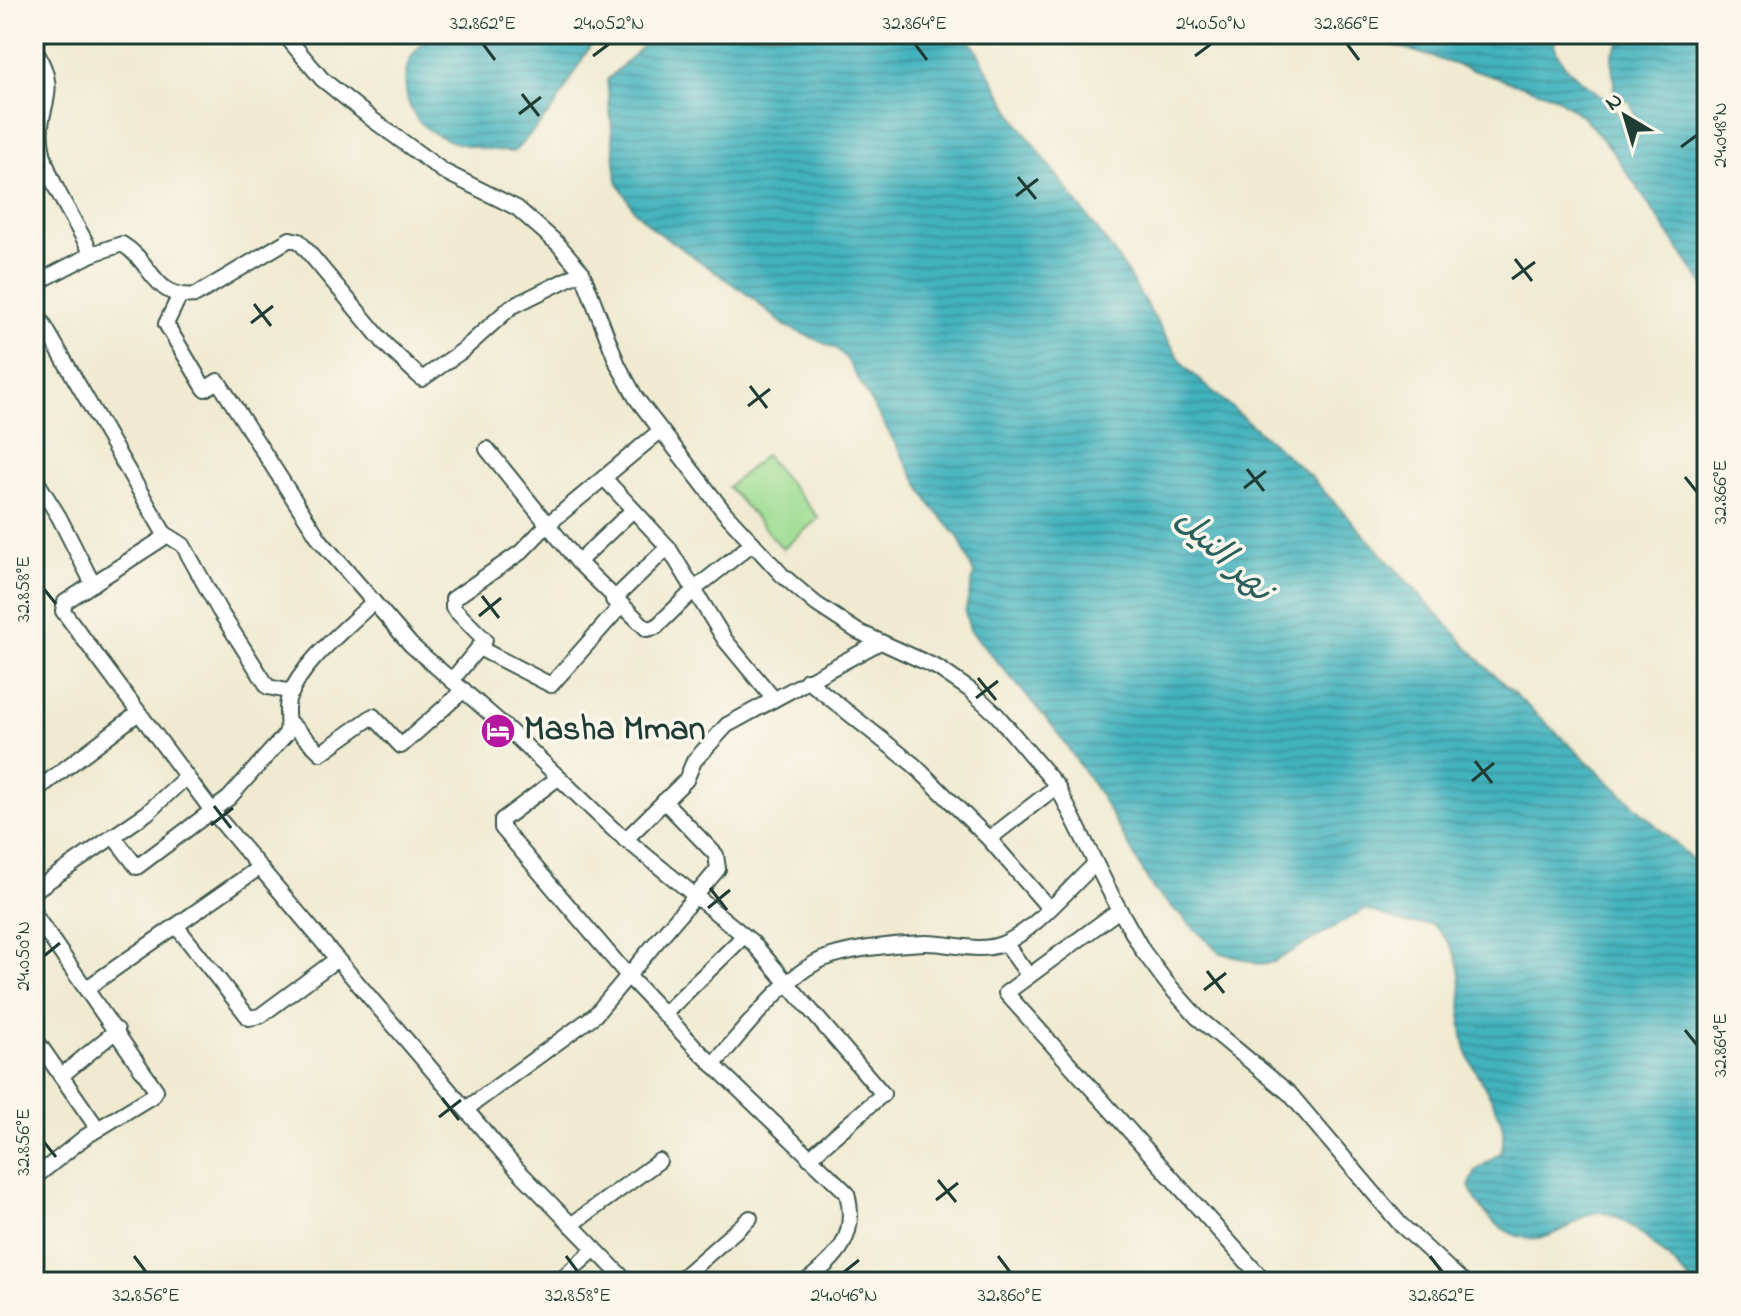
<svg xmlns="http://www.w3.org/2000/svg" width="1741" height="1316" viewBox="0 0 1741 1316" font-family="'Indie Flower','Playpen Sans Arabic',sans-serif">
<style>
.grass{fill:#9edc92;stroke:#5e8c63;stroke-width:2}
.water{fill:url(#water-rules);stroke:#317878;stroke-width:2}
.lines{fill:none;stroke-linecap:round;stroke-linejoin:round}
.minor-casing{stroke:#3e574c;stroke-width:18}
.minor{stroke:#fff;stroke-width:14}
.ticks{fill:none;stroke:#1f3d34;stroke-width:3}
.labels{text-anchor:middle;dominant-baseline:central;stroke-width:7;stroke-linejoin:round;paint-order:stroke}
.poi-label{font-size:34px;font-weight:bold;fill:#1f3d34;stroke:#fbf7ec;text-anchor:start}
.water-label{font-size:36px;font-style:italic;fill:#2a605d;stroke:#fbf7ec}
.neatline{fill:none;stroke:#1f3d34;stroke-width:3}
.ticks-label{font-size:20px;text-anchor:middle;fill:#1f3d34}
</style>
<defs>
<pattern id="water-rules" width="6" height="5" patternUnits="userSpaceOnUse" patternTransform="scale(2)"><rect width="6" height="5" fill="#43b2bd"/><path d="M0 2.5h6" fill="none" stroke="#37929a"/></pattern>
</defs>
<rect width="100%" height="100%" fill="#fbf7ec"/>
<filter id="ink" filterUnits="userSpaceOnUse"><feTurbulence type="fractalNoise" baseFrequency=".0125" numOctaves="2"/><feDisplacementMap in="SourceGraphic" scale="16" xChannelSelector="R" yChannelSelector="G"/><feConvolveMatrix kernelMatrix="1 2 1 2 8 2 1 2 1" color-interpolation-filters="sRGB"/></filter>
<filter id="wash" filterUnits="userSpaceOnUse"><feTurbulence type="fractalNoise" baseFrequency=".006" numOctaves="4" result="noise"/><feDisplacementMap in="SourceGraphic" scale="32" xChannelSelector="R" yChannelSelector="G"/><feGaussianBlur stdDeviation="1.8" result="paint"/><feColorMatrix in="noise" values="0 0 0 0 0 0 0 0 0 0 0 0 0 0 0 0 0 1.4 0 .05"/><feComposite in="paint" operator="in"/></filter>
<g filter="url(#wash)">
<rect width="100%" height="100%" fill="#f0ead1"/>
<polygon class="grass" points="765,455 819,518 783,549 728,487"/>
<g class="water">
<path d="M432,34H597L555,107L514,152C472,148 412,143 406,91C403,63 412,52 432,34Z"/>
<path d="M649,34H967L1018,123L1116,255L1185,367L1309,475L1488,669L1707,873V1282H1692C1675,1265 1624,1211 1599,1212C1585,1214 1572,1225 1560,1231C1519,1253 1485,1222 1469,1186L1476,1171L1501,1152C1513,1114 1476,1083 1466,1050C1452,1004 1479,965 1432,924H1407L1365,909L1274,962L1258,964L1219,952L1153,889L1100,795L1055,729L970,630L965,613L974,574L959,538L930,504L846,358L837,349L785,326L750,296L655,230L634,210L617,181L607,80L647,42Z"/>
<path d="M1360,34H1560L1554,43C1562,80 1604,87 1620,118C1625,126 1621,134 1627,141L1634,137L1637,124L1630,101L1617,99L1613,93C1617,79 1608,64 1614,51C1617,45 1623,40 1626,34H1707V290L1608,145L1585,119L1554,96Z"/>
</g>
</g>
<g filter="url(#ink)">
<g class="lines">
<g class="minor-casing">
<g id="minor">
<polyline points="284,34 322,79 373,120 443,171 517,208 558,244 582,272 618,365 636,398 725,513 782,575 816,604 857,631 938,668 970,690 997,715 1057,786 1114,900 1143,951 1166,982 1197,1017 1290,1094 1400,1224 1463,1282"/>
<path d="M34,48C64,98 34,104 42,148C47,180 77,224 92,254"/>
<path d="M34,284L92,254L122,244C153,262 153,300 196,295L290,239L299,241L386,345L422,379L462,351L511,307L582,272"/>
<polyline points="179,297 166,324 205,389 218,381 320,540 411,645 510,731 613,829 752,942 883,1094 809,1158"/>
<polyline points="34,308 164,533 162,539 65,602 63,611 213,812 337,959 515,1167 627,1282"/>
<polyline points="487,449 578,562 647,629 656,627 696,588 753,543"/>
<polyline points="34,477 59,517 93,584"/>
<polyline points="604,478 668,547 725,640 773,698"/>
<polyline points="164,533 183,545 219,610 268,687 292,692"/>
<polyline points="578,562 633,510"/>
<polyline points="613,600 668,547"/>
<polyline points="479,648 551,685 620,607"/>
<polyline points="452,680 485,640 453,608 453,599 521,552 547,525 660,431"/>
<polyline points="807,680 914,765 989,839 1048,907"/>
<polyline points="290,723 321,753 373,716 401,746 464,690"/>
<path d="M558,778L502,820V828L629,977L698,1050L847,1193C858,1237 838,1257 805,1282"/>
<polyline points="34,792 137,714"/>
<path d="M113,836L137,867L229,798L286,734C290,722 284,710 289,697C302,662 346,629 372,603"/>
<polyline points="989,839 1057,786"/>
<polyline points="625,840 686,780 694,761 727,725 880,642"/>
<polyline points="34,891 147,813 186,777"/>
<polyline points="1119,910 1006,993 1265,1282"/>
<polyline points="34,914 156,1090 152,1096 85,1137 34,1178"/>
<polyline points="177,927 249,1018 260,1016 337,959"/>
<polyline points="1005,943 1029,976"/>
<polyline points="87,988 260,867"/>
<polyline points="664,1014 744,936"/>
<polyline points="34,1037 98,1129"/>
<path d="M713,1065C742,1033 779,982 817,962C841,949 896,944 924,943C951,942 976,954 1002,944C1033,932 1069,888 1094,865"/>
<polyline points="61,1076 117,1030"/>
<polyline points="466,1109 595,1015 718,869 716,855 664,801"/>
<polyline points="571,1225 659,1161"/>
<polyline points="558,1282 595,1249"/>
<polyline points="677,1282 750,1218"/>
</g>
</g>
<use href="#minor" class="minor"/>
</g>
</g>
<path class="ticks" d="M483,44L495,60M915,44L927,60M1347,44L1359,60M593,56L609,44M1195,56L1211,44M522,94L539,116M519,114L541,97M1681,147L1697,135M1018,177L1036,199M1016,196L1038,179M1515,259L1532,281M1512,279L1535,262M254,304L271,326M251,323L273,306M750,386L767,408M748,406L770,389M1247,469L1264,491M1685,477L1697,492M1244,488L1266,471M44,589L56,604M482,596L499,618M479,616L501,598M978,678L996,700M976,698L998,681M1475,761L1492,783M1472,781L1494,763M214,806L231,828M211,825L233,808M710,888L727,910M708,908L730,890M44,956L60,943M1207,971L1224,993M1204,990L1226,973M1685,1030L1697,1045M442,1098L459,1120M439,1117L461,1100M44,1142L56,1157M938,1180L956,1202M936,1200L958,1183M134,1256L146,1272M566,1256L578,1272M998,1256L1010,1272M1430,1256L1442,1272M844,1272L859,1260"/>
<defs>
<g id="hotel-disc" transform="scale(1.8)"><circle r="9.5" fill="#b5179e" stroke="#fbf7ec"/><path d="M-6-4.5h1.5V1H6V5H4.5V3h-9V5H-6ZM-4 0a1.8 1.8 0 1 1 3.6 0ZM.5 0V-2.5h3Q6-2.5 6 0Z" fill="#fff"/></g>
</defs>
<g fill-rule="evenodd">
<use href="#hotel-disc" x="498" y="731"/>
</g>
<g class="labels">
<g class="poi-label">
<text x="524" y="731">Masha Mman</text>
</g>
<g class="water-label">
<text transform="translate(1222 556) rotate(43)">نهر النيل</text>
</g>
</g>
<rect width="1741" height="1316" fill="none" stroke="#fbf7ec" stroke-width="88"/>
<g transform="translate(1625 116) rotate(322)" stroke="#fbf7ec" stroke-width="6" paint-order="stroke">
<path d="M0-6L14 30L0 20L-14 30Z" fill="#1f3d34"/>
<text y="-12" font-size="22" font-weight="bold" text-anchor="middle" fill="#1f3d34">N</text>
</g>
<rect x="44" y="44" width="1653" height="1228" class="neatline"/>
<g class="ticks-label">
<text x="483" y="29">32.862°E</text>
<text x="609" y="29">24.052°N</text>
<text x="915" y="29">32.864°E</text>
<text x="1211" y="29">24.050°N</text>
<text x="1347" y="29">32.866°E</text>
<text transform="translate(1719 135) rotate(-90)" y="7">24.048°N</text>
<text transform="translate(1719 492) rotate(-90)" y="7">32.866°E</text>
<text transform="translate(22 589) rotate(-90)" y="7">32.858°E</text>
<text transform="translate(22 956) rotate(-90)" y="7">24.050°N</text>
<text transform="translate(1719 1045) rotate(-90)" y="7">32.864°E</text>
<text transform="translate(22 1142) rotate(-90)" y="7">32.856°E</text>
<text x="146" y="1301">32.856°E</text>
<text x="578" y="1301">32.858°E</text>
<text x="844" y="1301">24.046°N</text>
<text x="1010" y="1301">32.860°E</text>
<text x="1442" y="1301">32.862°E</text>
</g>
</svg>
